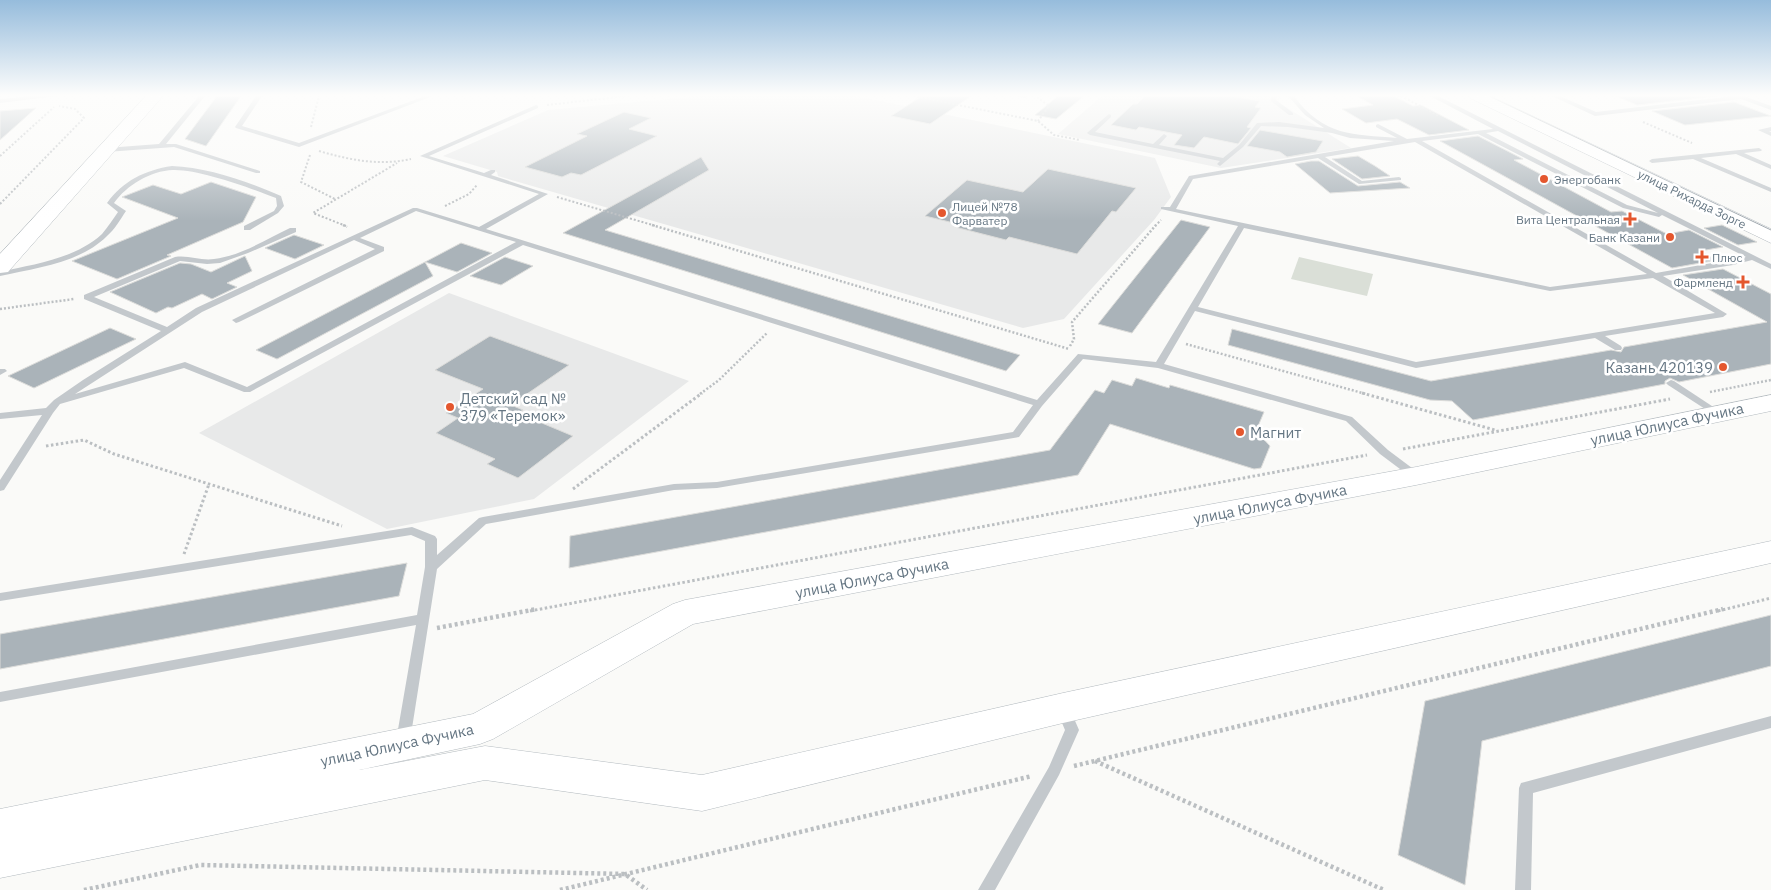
<svg xmlns="http://www.w3.org/2000/svg" width="1771" height="890" viewBox="0 0 1771 890" font-family="'IBM Plex Sans',sans-serif">
<style>
.built{fill:#e8e9e9}
.green{fill:#dadfd7}
.building{fill:#aab3b9;stroke:#dcdcda}
.lines{fill:none;stroke-linecap:round;stroke-linejoin:round}
.secondary-casing{stroke:#b3babf;stroke-width:1}
.path-far3{stroke:#bbbfc2;stroke-width:2;stroke-dasharray:2 2;stroke-linecap:butt}
.path-far2{stroke:#bbbfc2;stroke-width:2.5;stroke-dasharray:2 2;stroke-linecap:butt}
.path-far1{stroke:#bbbfc2;stroke-width:3;stroke-dasharray:2.5 2.5;stroke-linecap:butt}
.path{stroke:#bbbfc2;stroke-width:4.5;stroke-dasharray:3 3;stroke-linecap:butt}
.lane{fill:#c3c8cc;fill-rule:evenodd}
.secondary{fill:#fff;fill-rule:evenodd}
.tram{stroke:#a2aab0;stroke-width:1}
.poi-dot{fill:#e4572e;stroke:#fff;stroke-width:2}
.labels{text-anchor:middle;dominant-baseline:central;stroke-width:5;stroke-linejoin:round;paint-order:stroke}
.far-poi-label{font-size:12px;fill:#657683;stroke:#fff;text-anchor:start}
.far-street-label{font-size:12px;fill:#657683;stroke:#fff}
.poi-label{font-size:15px;fill:#657683;stroke:#fff;text-anchor:start}
.street-label{font-size:15px;fill:#657683;stroke:#fff}
</style>
<rect width="100%" height="100%" fill="#fafaf8"/>
<g class="built">
<polygon points="701,96 856,96 1155,158 1171,197 1154,220 1064,319 1023,328 498,176 497,172 443,156 548,110"/>
<polygon points="1102,96 1281,96 1278,102 1351,148 1221,168 1058,134"/>
<polygon points="449,293 689,381 534,499 387,529 199,433"/>
</g>
<polygon class="green" points="1299,257 1373,274 1367,296 1291,279"/>
<g class="building">
<polygon points="217,96 241,96 206,146 185,139"/>
<polygon points="922,96 971,96 930,124 891,116"/>
<polygon points="1058,96 1084,96 1056,119 1035,115"/>
<polygon points="1145,96 1232,96 1260,101 1255,107 1261,108 1247,127 1251,128 1238,144 1204,137 1194,148 1174,145 1182,135 1139,127 1136,130 1111,125 1133,104 1137,104"/>
<polygon points="1357,96 1394,96 1413,106 1421,105 1469,130 1429,135 1397,119 1366,123 1342,109 1373,105"/>
<polygon points="1616,96 1717,96 1637,105"/>
<polygon points="1734,102 1771,116 1685,125 1652,111"/>
<polygon points="36,108 0,140 0,111"/>
<polygon points="624,112 651,118 629,129 657,136 581,175 571,173 562,177 525,167 587,136 577,134"/>
<polygon points="1260,130 1323,141 1316,152 1287,157 1280,152 1247,146"/>
<polygon points="1478,136 1523,159 1514,160 1611,212 1622,211 1667,234 1689,230 1723,247 1700,251 1717,260 1672,268 1440,141"/>
<polygon points="1358,156 1375,166 1390,176 1362,179 1332,159"/>
<polygon points="701,157 709,170 605,230 1020,355 1006,371 563,233"/>
<polygon points="1311,161 1319,161 1358,186 1400,182 1410,188 1330,193 1295,164"/>
<polygon points="1048,169 1136,188 1116,212 1112,211 1077,254 1009,237 1006,240 955,227 958,224 925,216 967,180 1023,192"/>
<polygon points="211,182 256,197 243,222 167,255 171,256 117,279 72,261 178,218 122,197 153,185 181,194"/>
<polygon points="1181,220 1210,227 1132,333 1098,324"/>
<polygon points="1722,225 1757,242 1738,245 1704,228"/>
<polygon points="294,235 324,245 295,259 265,248"/>
<polygon points="461,243 492,253 457,272 425,262"/>
<polygon points="245,256 252,271 227,283 237,287 212,299 202,294 172,308 168,307 156,313 110,292 180,263 191,264 211,272"/>
<polygon points="505,257 533,266 501,285 470,276"/>
<polygon points="425,262 433,276 277,359 256,350"/>
<polygon points="1723,269 1771,294 1771,364 1679,382 1670,378 1665,381 1665,384 1473,420 1452,401 1430,400 1228,345 1232,329 1431,381 1611,350 1621,352 1624,347 1767,322 1683,275"/>
<polygon points="110,328 136,339 34,388 8,376"/>
<polygon points="490,336 569,365 511,405 523,410 518,413 573,436 518,478 487,464 495,459 436,433 458,418 446,413 483,389 435,370"/>
<polygon points="1136,378 1169,388 1170,385 1264,412 1256,431 1270,446 1261,468 1254,469 1110,424 1078,475 569,568 570,536 1050,450 1095,390 1104,393 1112,380 1132,386"/>
<polygon points="407,563 399,596 0,669 0,634"/>
<polygon points="1771,615 1771,666 1482,741 1465,885 1398,855 1425,701"/>
</g>
<g class="lines">
<g class="secondary-casing">
<g id="secondary">
<polygon points="146,96 163,96 8,272 0,273 0,254"/>
<polygon points="1469,96 1490,96 1771,229 1771,243 1472,99"/>
<polygon points="1771,395 1771,411 1416,485 693,624 493,739 480,744 359,770 485,746 702,775 1063,693 1771,541 1771,563 1063,723 702,811 485,780 0,878 0,809 473,714 673,604 685,600 1416,467"/>
</g>
</g>
<g class="path-far3">
<polyline points="913,96 1038,121 1054,135 1080,140"/>
<polyline points="1401,96 1439,116"/>
<polyline points="1037,97 1049,106 1038,121"/>
<polyline points="547,105 626,96"/>
<polyline points="1643,122 1692,143"/>
<polyline points="311,127 319,96"/>
<path d="M319,151C350,160 379,166 411,159"/>
<polyline points="310,155 301,182 335,199"/>
<polyline points="0,156 54,107"/>
<polyline points="557,197 656,226"/>
<polyline points="0,204 84,118 75,109 59,106"/>
<polyline points="445,206 469,194 477,185"/>
<polyline points="346,226 313,213 397,163"/>
<polyline points="1155,226 1161,220"/>
</g>
<g class="path-far2">
<polyline points="343,225 347,227"/>
<polyline points="652,225 1069,349"/>
<polyline points="0,309 74,299"/>
<polyline points="1186,344 1366,394"/>
<polyline points="1070,346 1074,339 1072,322 1156,225"/>
<polyline points="1710,392 1771,380"/>
<polyline points="700,394 719,380 767,333"/>
</g>
<g class="path-far1">
<polyline points="1362,393 1495,430"/>
<polyline points="46,446 84,440 114,454 342,526"/>
<polyline points="1403,449 1670,399"/>
<polyline points="573,489 702,393"/>
<polyline points="184,554 209,484"/>
<polyline points="530,611 1367,455"/>
<polyline points="1718,611 1771,598"/>
</g>
<g class="path">
<polyline points="437,628 537,609"/>
<polyline points="1095,761 1384,890"/>
<polyline points="1074,766 1723,609"/>
<polyline points="84,890 200,865 625,874 647,890"/>
<polyline points="560,890 1032,776"/>
</g>
<g class="lane">
<polygon points="34,96 57,96 0,103 0,99"/>
<polygon points="199,96 205,96 166,144 176,144 260,171 260,173 256,173 174,147 106,152 103,150 106,148 159,144"/>
<polygon points="256,96 262,96 242,126 299,143 425,96 433,96 299,147 236,128 235,127"/>
<polygon points="1015,96 1028,96 1025,98"/>
<polygon points="1271,96 1277,96 1276,100 1293,113 1293,115 1289,115 1271,101"/>
<path d="M1288,96H1294C1324,137 1353,134 1397,138L1376,127V125L1378,124L1407,139L1493,129L1430,96H1438L1771,264V269L1752,260L1733,265L1663,276L1727,314L1723,317L1605,336L1621,346L1622,348L1621,350H1615L1595,338L1416,368L1195,311L1164,364L1352,417L1388,450L1420,474L1421,476L1420,478H1412L1380,454L1346,421L1158,368L1083,359L1042,406L1019,437L717,488L674,490L486,524L437,569L410,741L408,745L403,747L398,745L396,741L416,625L0,702V692L417,615L425,567V541L411,535L0,601V593L412,527L435,536L437,539V555L479,518L483,517L674,484L717,482L1013,432L1033,405L523,245L250,392H244L184,368L60,404L53,413L4,490L0,491V480L42,415L0,419V413L46,408L54,400L83,380L161,331L84,299V295L175,257C189,255 201,261 214,259C240,256 267,239 290,228H296V232L248,253L220,263L207,264L180,261L94,297L167,327L196,308L413,208H417L479,227L539,194L420,156L536,105L538,106V108L429,156L484,173L491,170H495V172L491,175L548,194L486,229L1037,400L1078,354L1156,362L1238,226L1161,209V207H1170L1189,176L1394,141L1350,138L1332,133L1288,127L1261,126L1243,147L1220,166L1217,164L1220,161L1090,135L1087,133L1088,132L1109,114L1111,115V117L1095,132L1153,144L1164,134L1167,136L1159,145L1223,158L1239,145L1257,123L1279,122L1324,128L1305,115ZM1498,131L1658,213L1627,205L1486,133ZM1478,134L1623,208L1659,217L1662,215L1746,257L1656,273L1422,141ZM1415,142L1647,274L1550,287L1176,209L1193,179L1318,158L1359,184L1401,180V178L1399,177L1362,181L1325,157ZM416,211L516,242L247,387L185,362L75,394L202,312L354,240L375,249L232,320L236,323L239,322L384,251V247L360,238ZM1244,228L1550,291L1653,278L1715,313L1416,362L1198,307Z"/>
<polygon points="1552,96 1560,96 1596,112 1734,96 1744,96 1771,106 1771,110 1741,99 1595,116"/>
<polygon points="1771,127 1771,131 1769,131 1771,132 1771,136 1758,130"/>
<polygon points="1759,148 1762,150 1761,151 1744,153 1771,165 1771,169 1736,154 1701,158 1771,188 1771,192 1693,159 1652,163 1649,161 1652,159"/>
<path d="M172,166C207,167 249,182 281,196L284,206L278,213L250,230H244V226L274,211L277,206L276,198C251,188 198,169 173,170C150,171 127,185 114,203L126,211C120,220 115,229 107,236C80,263 36,268 0,276V272C34,264 75,259 102,234C108,227 113,219 118,212L107,203C123,181 145,170 172,166Z"/>
<polygon points="0,369 5,369 7,371 0,375"/>
<polygon points="1671,380 1674,381 1724,414 1722,416 1716,416 1668,385 1666,383"/>
<polygon points="1064,705 1069,707 1079,730 1059,775 995,890 978,890 1049,767 1065,730 1057,711 1059,707"/>
<polygon points="1771,716 1771,728 1533,793 1531,890 1515,890 1519,788 1521,783"/>
</g>
<use href="#secondary" class="secondary"/>
<polyline class="tram" points="1489,96 1771,230"/>
</g>
<linearGradient id="sky" x2="0" y2="1"><stop stop-color="#96bcdc"/><stop offset="0.43" stop-color="#fdfdfc"/><stop offset="1" stop-color="#fdfdfc" stop-opacity="0"/></linearGradient>
<rect width="1771" height="221" fill="url(#sky)"/>
<g class="poi-dot">
<circle cx="1544" cy="179" r="5"/>
<circle cx="942" cy="213" r="5"/>
<path d="M1627.5 211.5h5v5h5v5h-5v5h-5v-5h-5v-5h5z"/>
<circle cx="1670" cy="237" r="5"/>
<path d="M1699.5 249.5h5v5h5v5h-5v5h-5v-5h-5v-5h5z"/>
<path d="M1740.5 274.5h5v5h5v5h-5v5h-5v-5h-5v-5h5z"/>
<circle cx="1723" cy="367" r="5"/>
<circle cx="450" cy="407" r="5"/>
<circle cx="1240" cy="432" r="5"/>
</g>
<g class="labels">
<g class="far-poi-label">
<text x="1554" y="179">Энергобанк</text>
<text x="952" y="206">Лицей №78<tspan x="952" dy="14">Фарватер</tspan></text>
<text x="1620" y="219" text-anchor="end">Вита Центральная</text>
<text x="1660" y="237" text-anchor="end">Банк Казани</text>
<text x="1712" y="257">Плюс</text>
<text x="1733" y="282" text-anchor="end">Фармленд</text>
</g>
<g class="far-street-label">
<text transform="translate(1692 199) rotate(26)">улица Рихарда Зорге</text>
</g>
<g class="poi-label">
<text x="1713" y="367" text-anchor="end">Казань 420139</text>
<text x="460" y="398">Детский сад №<tspan x="460" dy="17">379 «Теремок»</tspan></text>
<text x="1250" y="432">Магнит</text>
</g>
<g class="street-label">
<text transform="translate(1667 424) rotate(-12)">улица Юлиуса Фучика</text>
<text transform="translate(1270 504) rotate(-11)">улица Юлиуса Фучика</text>
<text transform="translate(872 578) rotate(-11)">улица Юлиуса Фучика</text>
<text transform="translate(397 745) rotate(-12)">улица Юлиуса Фучика</text>
</g>
</g>
</svg>
